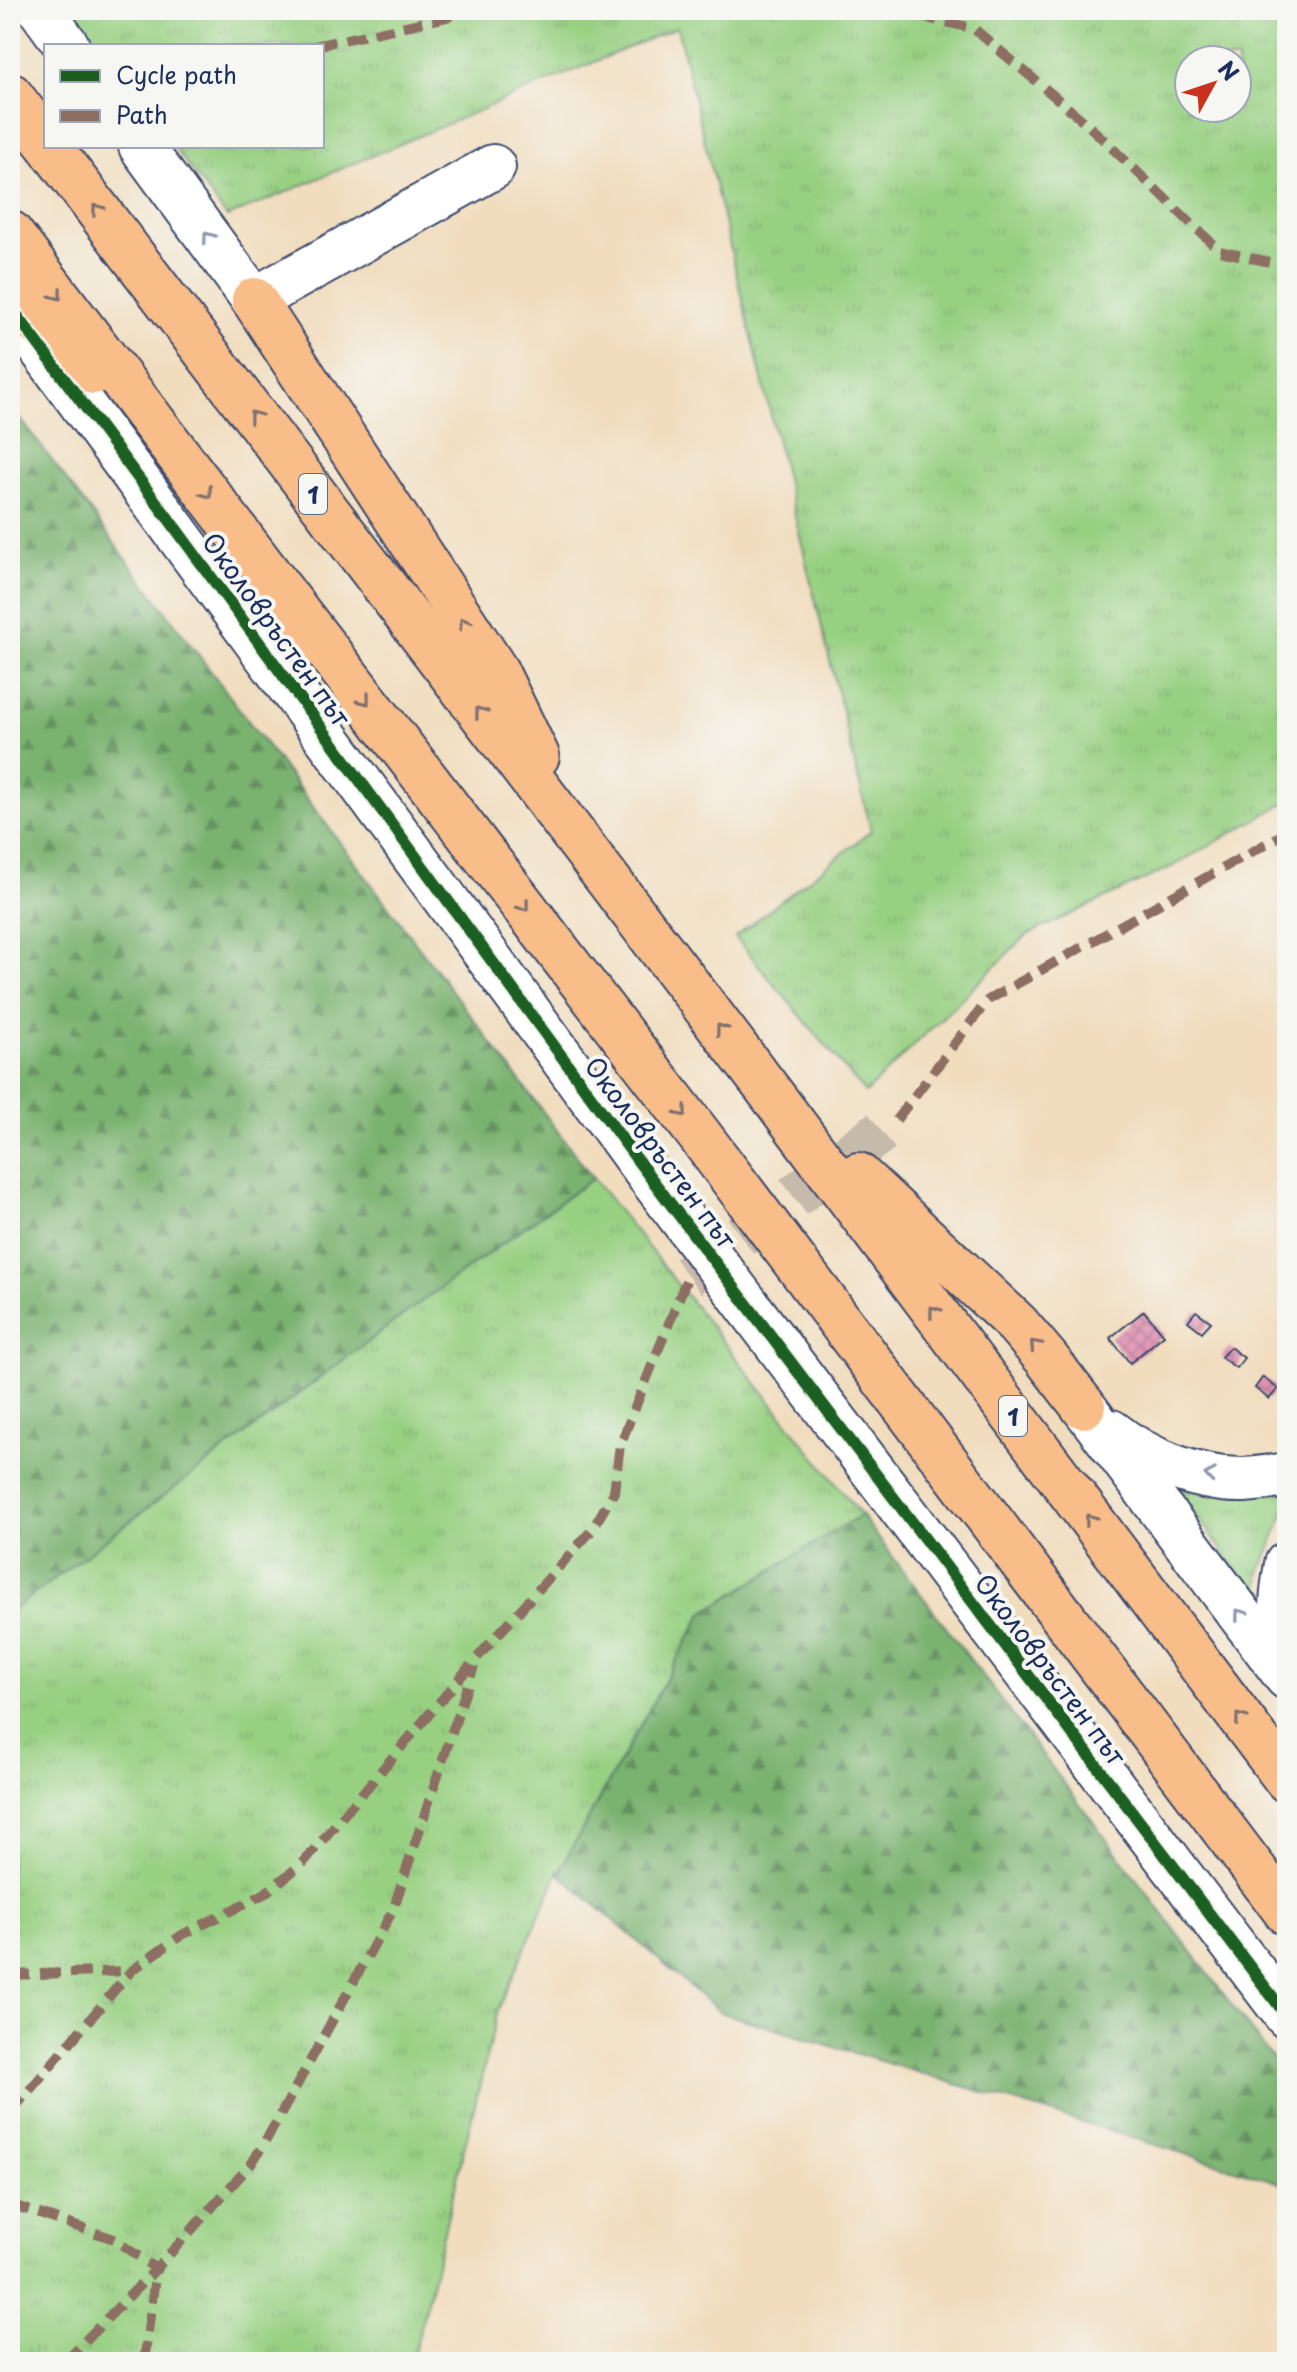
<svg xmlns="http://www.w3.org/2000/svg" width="1297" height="2372" viewBox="0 0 1297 2372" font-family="'Playpen Sans',sans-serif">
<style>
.grass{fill:url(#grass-tufts);stroke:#5a8070;stroke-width:2;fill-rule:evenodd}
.forest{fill:url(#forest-firs);stroke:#4a7067;stroke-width:2}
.building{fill:url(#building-cross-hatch)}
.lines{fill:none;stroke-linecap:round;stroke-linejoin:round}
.minor-tunnel{stroke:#c6baab;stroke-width:44;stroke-dasharray:44 22;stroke-linecap:butt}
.minor-casing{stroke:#3b496c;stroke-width:48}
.highway-casing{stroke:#3b496c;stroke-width:48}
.minor{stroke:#fff;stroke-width:44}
.highway{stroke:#f8bd89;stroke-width:44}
.quiet{stroke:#8d6e63;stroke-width:10;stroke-dasharray:20 10;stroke-linecap:butt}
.cycleway-casing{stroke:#f6f6f2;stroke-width:17}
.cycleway{stroke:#1b5e20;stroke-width:12}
.oneway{stroke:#7e6f71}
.oneway2{stroke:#8d97ae}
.labels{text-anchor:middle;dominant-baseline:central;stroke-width:8;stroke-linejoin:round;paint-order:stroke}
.shield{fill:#f6f6f2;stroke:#5d6b8a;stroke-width:2}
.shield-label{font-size:24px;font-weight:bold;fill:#1b2f5e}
.street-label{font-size:26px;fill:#1b2f5e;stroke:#f6f6f2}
</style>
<defs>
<pattern id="grass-tufts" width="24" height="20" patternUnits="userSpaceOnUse" patternTransform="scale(2)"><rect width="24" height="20" fill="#98d082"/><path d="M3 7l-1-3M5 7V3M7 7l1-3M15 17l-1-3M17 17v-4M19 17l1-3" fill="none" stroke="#82b373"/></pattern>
<pattern id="forest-firs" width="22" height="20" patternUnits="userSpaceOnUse" patternTransform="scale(2)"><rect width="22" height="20" fill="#7ab270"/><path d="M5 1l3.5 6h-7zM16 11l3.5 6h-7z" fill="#63915f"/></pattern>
<pattern id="building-cross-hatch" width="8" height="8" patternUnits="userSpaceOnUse" patternTransform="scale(2)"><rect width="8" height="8" fill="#e090b2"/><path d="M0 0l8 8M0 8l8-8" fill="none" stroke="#b57694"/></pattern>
</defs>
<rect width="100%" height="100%" fill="#f6f6f2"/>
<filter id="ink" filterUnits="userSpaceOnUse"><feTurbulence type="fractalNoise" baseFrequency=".0125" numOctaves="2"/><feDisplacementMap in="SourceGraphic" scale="16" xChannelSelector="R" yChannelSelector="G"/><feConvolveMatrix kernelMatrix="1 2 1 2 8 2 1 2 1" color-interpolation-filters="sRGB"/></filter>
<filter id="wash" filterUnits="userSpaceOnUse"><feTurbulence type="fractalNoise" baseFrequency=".006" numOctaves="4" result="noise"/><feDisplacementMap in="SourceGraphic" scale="32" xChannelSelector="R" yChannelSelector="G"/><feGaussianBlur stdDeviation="1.8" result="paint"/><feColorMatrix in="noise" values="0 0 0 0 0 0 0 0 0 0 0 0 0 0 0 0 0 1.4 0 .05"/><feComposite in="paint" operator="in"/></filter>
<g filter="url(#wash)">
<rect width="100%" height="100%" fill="#f1ddbe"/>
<g class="grass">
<path d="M69,10H1287V802L1173,866L1027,935L865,1093L735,937L871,831L677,27L227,217L173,146H322V46H97ZM1189,60H1237V108H1189Z"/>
<polygon points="593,1178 861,1515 703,1613 558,1873 498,2010 412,2362 10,2362 10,1612 407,1312"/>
<polygon points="1178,1491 1287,1493 1287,1507 1260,1572 1257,1597"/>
</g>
<g class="forest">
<polygon points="10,405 593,1178 407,1312 10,1612"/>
<polygon points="861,1515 1287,2078 1287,2185 720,2012 558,1873 703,1613"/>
</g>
<g id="blocks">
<g class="building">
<polygon points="1144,1311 1164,1335 1130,1363 1110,1338"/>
<polygon points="1196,1311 1211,1322 1202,1332 1188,1321"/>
<polygon points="1230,1347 1244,1358 1236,1368 1221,1357"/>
<polygon points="1263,1377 1278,1389 1269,1399 1255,1388"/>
</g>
</g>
</g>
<g filter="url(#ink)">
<use href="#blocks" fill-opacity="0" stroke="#3b496c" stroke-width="2"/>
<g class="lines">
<polyline class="minor-tunnel" points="688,1276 896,1120"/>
<g class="minor-casing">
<g id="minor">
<polyline points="41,10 67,46"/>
<polyline points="141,146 254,300 493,167"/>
<polyline points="23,324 641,1165 1287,2016"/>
<polyline points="1083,1406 1287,1677"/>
<path d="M1111,1432C1146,1460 1199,1481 1244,1480C1258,1479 1273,1477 1287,1475"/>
<path d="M1287,1564C1282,1592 1279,1618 1287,1646"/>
</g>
</g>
<g class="highway-casing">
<g id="highway">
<polyline points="10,95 46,142"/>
<polyline points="49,146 769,1091 1287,1780"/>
<polyline points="10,233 280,589 700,1136 1287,1913"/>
<polyline points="10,300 93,372"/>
<polyline points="254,300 496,671 537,756"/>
<polyline points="858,1175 1017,1324 1046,1358 1083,1406"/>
</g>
</g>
<use href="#minor" class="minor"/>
<use href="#highway" class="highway"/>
<g class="quiet">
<polyline points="888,10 973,28 1086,123 1220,251 1287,266"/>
<polyline points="315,46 479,10"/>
<polyline points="896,1120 988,1000 1287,832"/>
<polyline points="10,1975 131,1971"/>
<polyline points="10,2113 131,1971 182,1935 264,1894 303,1863 476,1659 592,1530 614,1492 620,1445 688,1276"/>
<polyline points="10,2204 114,2239 156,2269"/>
<polyline points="64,2362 156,2269 252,2163 276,2123 393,1910 474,1666"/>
<polyline points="144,2362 156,2269"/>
</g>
<g class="cycleway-casing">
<polyline id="cycleway" points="10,306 171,522 641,1165 1287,2016"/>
</g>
<use href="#cycleway" class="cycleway"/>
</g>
<defs><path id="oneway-chevron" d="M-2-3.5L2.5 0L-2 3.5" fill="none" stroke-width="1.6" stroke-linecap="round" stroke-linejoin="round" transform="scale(2)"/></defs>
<g class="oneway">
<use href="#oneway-chevron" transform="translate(97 209) rotate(-127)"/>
<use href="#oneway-chevron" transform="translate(57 295) rotate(53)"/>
<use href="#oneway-chevron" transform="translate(254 416) rotate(-127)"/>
<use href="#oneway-chevron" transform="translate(207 493) rotate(53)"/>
<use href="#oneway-chevron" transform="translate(464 623) rotate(-123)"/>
<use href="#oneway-chevron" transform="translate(365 700) rotate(52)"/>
<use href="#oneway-chevron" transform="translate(480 712) rotate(-127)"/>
<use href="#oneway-chevron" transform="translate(524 906) rotate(52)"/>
<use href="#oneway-chevron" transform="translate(721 1029) rotate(-127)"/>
<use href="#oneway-chevron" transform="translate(682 1112) rotate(52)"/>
<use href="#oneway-chevron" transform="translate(934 1311) rotate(-127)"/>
<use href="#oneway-chevron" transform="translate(1035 1345) rotate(-132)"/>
<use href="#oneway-chevron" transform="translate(1090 1519) rotate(-127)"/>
<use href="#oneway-chevron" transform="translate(1240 1718) rotate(-127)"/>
</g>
<g class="oneway2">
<use href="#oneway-chevron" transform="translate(208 237) rotate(-126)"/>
<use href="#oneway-chevron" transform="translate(1210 1475) rotate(-170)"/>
<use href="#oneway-chevron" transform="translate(1240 1614) rotate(-127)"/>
</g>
</g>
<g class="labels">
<g class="shield">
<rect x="299" y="474" width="28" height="40" rx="6"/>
<rect x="999" y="1396" width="28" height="40" rx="6"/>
</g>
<g class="shield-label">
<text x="313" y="494">1</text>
<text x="1013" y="1416">1</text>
</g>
<g class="street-label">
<text transform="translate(277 629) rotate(54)">Околовръстен път</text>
<text transform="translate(661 1152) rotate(53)">Околовръстен път</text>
<text transform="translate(1051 1669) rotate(53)">Околовръстен път</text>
</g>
</g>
<rect width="1297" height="2372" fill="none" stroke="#f6f6f2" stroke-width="40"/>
<rect x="44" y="44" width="280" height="104" fill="#f6f6f2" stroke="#9ea6b7" stroke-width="2"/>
<rect x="60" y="70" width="40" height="12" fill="#1b5e20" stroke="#9ea6b7" stroke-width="2"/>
<text x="116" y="84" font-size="24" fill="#1b2f5e">Cycle path</text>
<rect x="60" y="110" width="40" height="12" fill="#8d6e63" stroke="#9ea6b7" stroke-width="2"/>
<text x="116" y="124" font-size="24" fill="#1b2f5e">Path</text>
<g transform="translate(1213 84) rotate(50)"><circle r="38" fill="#f6f6f2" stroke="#9ea6b7" stroke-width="2"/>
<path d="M0-6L14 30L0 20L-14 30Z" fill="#c8321e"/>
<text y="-12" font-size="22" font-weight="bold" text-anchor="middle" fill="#1b2f5e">N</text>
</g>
</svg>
